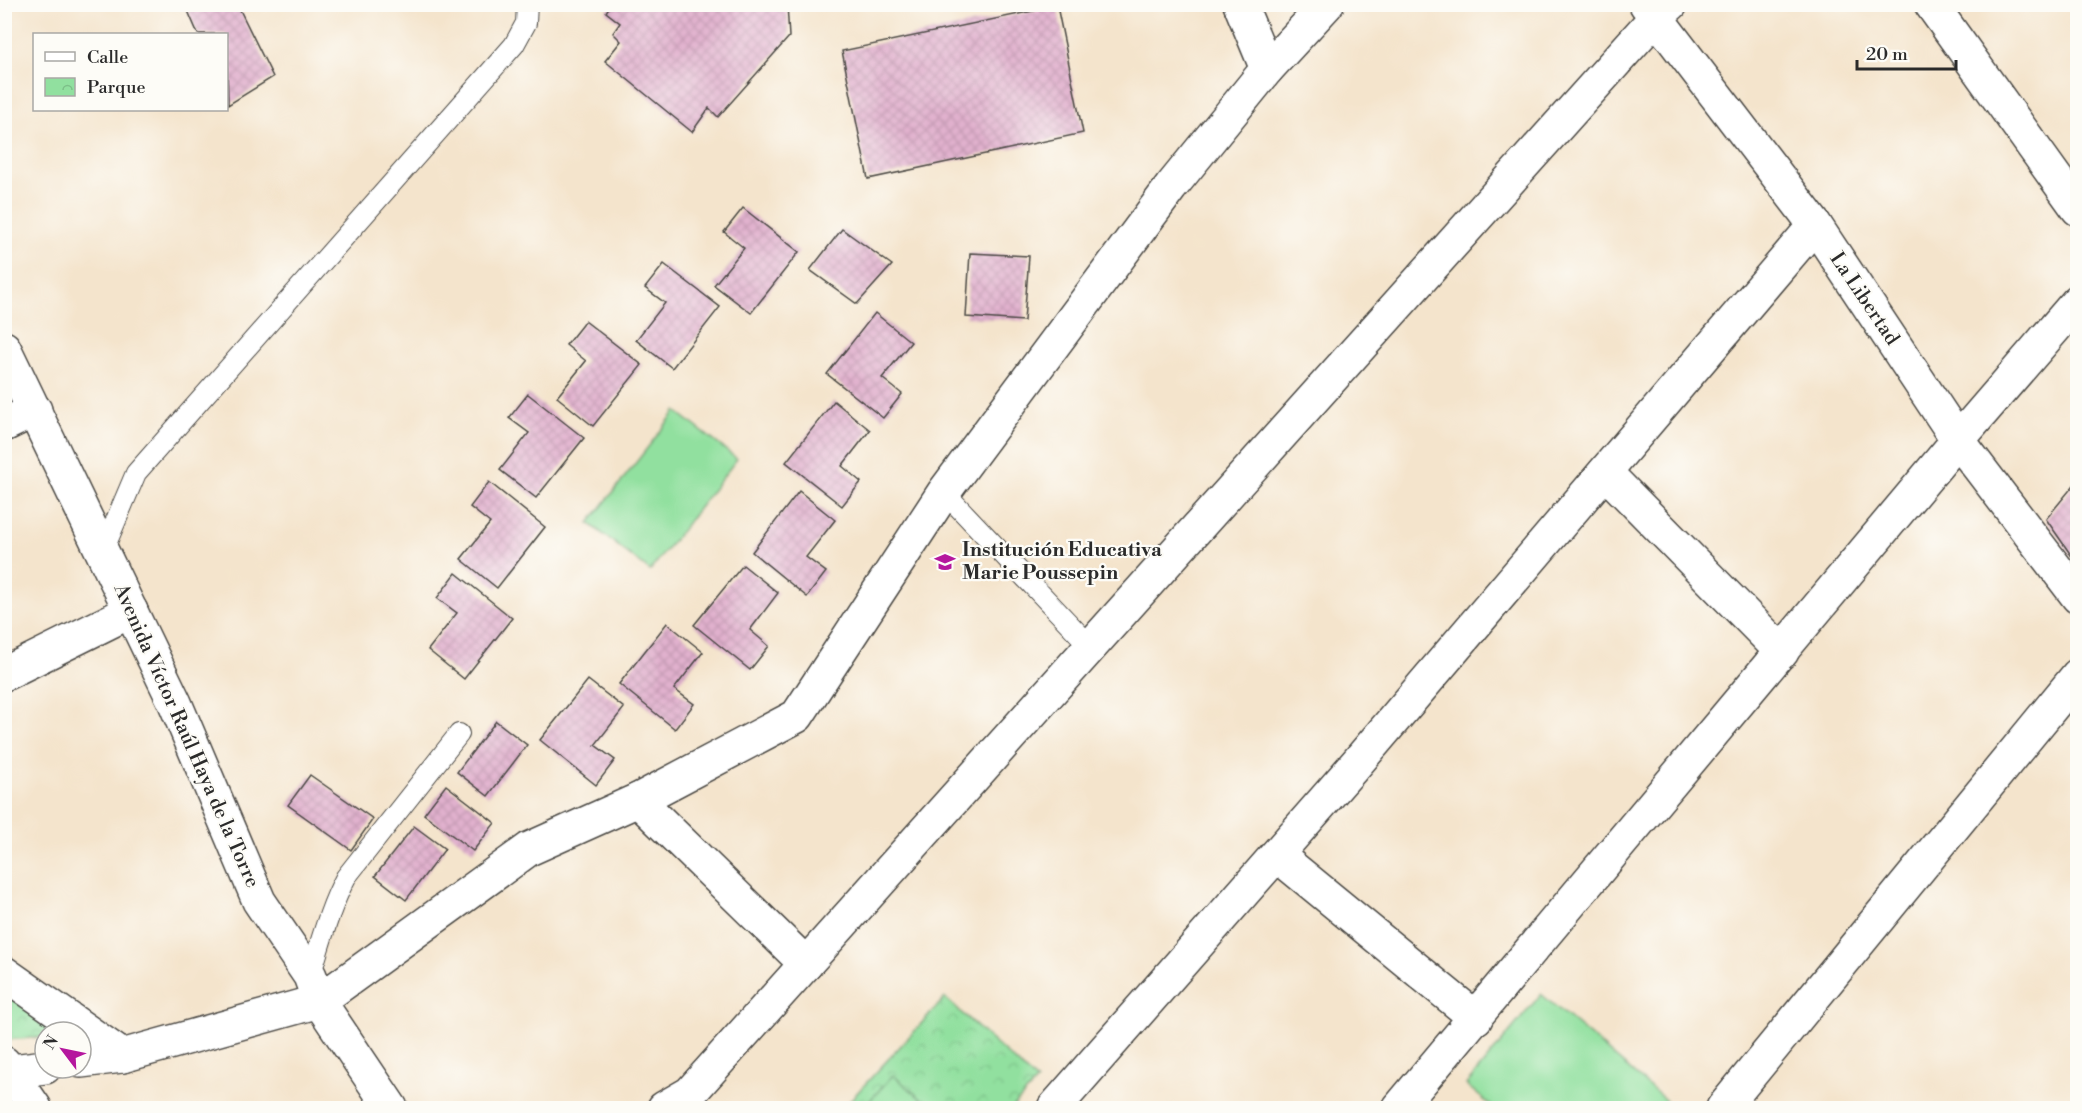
<svg xmlns="http://www.w3.org/2000/svg" width="2082" height="1113" viewBox="0 0 2082 1113" font-family="'Libre Bodoni',serif">
<style>
.park{fill:url(#park-crowns);stroke:#5e8665;stroke-width:1.5}
.garden{fill:#91e09f;stroke:#5e8665;stroke-width:1.5}
.building{fill:url(#building-cross-hatch)}
.lines{fill:none;stroke-linecap:round;stroke-linejoin:round}
.lane-casing{stroke:#494743;stroke-width:22}
.street-casing{stroke:#494743;stroke-width:36}
.path{stroke:#494743;stroke-width:4;stroke-dasharray:4.5 4.5;stroke-linecap:butt}
.lane{stroke:#fff;stroke-width:20}
.street{stroke:#fff;stroke-width:33}
.labels{text-anchor:middle;dominant-baseline:central;stroke-width:4.5;stroke-linejoin:round;paint-order:stroke}
.street-label{font-size:20px;fill:#2b2b2b;stroke:#fdfcf7}
.poi-label{font-size:20px;font-weight:bold;fill:#2b2b2b;stroke:#fdfcf7;text-anchor:start}
</style>
<defs>
<pattern id="park-crowns" width="20" height="18" patternUnits="userSpaceOnUse" patternTransform="scale(1.5)"><rect width="20" height="18" fill="#91e09f"/><path d="M2 6a3 3 0 1 1 6 0M12 15a3 3 0 1 1 6 0" fill="none" stroke="#7dc089"/></pattern>
<pattern id="building-cross-hatch" width="8" height="8" patternUnits="userSpaceOnUse" patternTransform="scale(1.5)"><rect width="8" height="8" fill="#e1b1ce"/><path d="M0 0l8 8M0 8l8-8" fill="none" stroke="#c198b1"/></pattern>
</defs>
<rect width="100%" height="100%" fill="#fdfcf7"/>
<filter id="ink" filterUnits="userSpaceOnUse"><feTurbulence type="fractalNoise" baseFrequency=".0167" numOctaves="2"/><feDisplacementMap in="SourceGraphic" scale="12" xChannelSelector="R" yChannelSelector="G"/><feConvolveMatrix kernelMatrix="1 2 1 2 8 2 1 2 1" color-interpolation-filters="sRGB"/></filter>
<filter id="wash" filterUnits="userSpaceOnUse"><feTurbulence type="fractalNoise" baseFrequency=".008" numOctaves="4" result="noise"/><feDisplacementMap in="SourceGraphic" scale="24" xChannelSelector="R" yChannelSelector="G"/><feGaussianBlur stdDeviation="1.35" result="paint"/><feColorMatrix in="noise" values="0 0 0 0 0 0 0 0 0 0 0 0 0 0 0 0 0 1.4 0 .05"/><feComposite in="paint" operator="in"/></filter>
<g filter="url(#wash)">
<rect width="100%" height="100%" fill="#f4e4cc"/>
<g class="park">
<polygon points="4,989 64,1032 45,1032 45,1037 5,1040"/>
<polygon points="945,998 1037,1081 1012,1108 843,1108"/>
</g>
<g class="garden">
<polygon points="676,411 737,459 650,571 589,523"/>
<polygon points="1541,994 1670,1104 1667,1108 1494,1108 1466,1085"/>
<polygon points="893,1075 932,1108 863,1108"/>
</g>
<g id="blocks">
<g class="building">
<polygon points="185,4 237,4 273,77 228,105 226,34 198,34"/>
<polygon points="611,4 787,4 789,37 718,117 709,108 692,132 605,61 621,41 613,33 620,23 606,12"/>
<polygon points="1057,6 1083,133 868,179 842,51"/>
<polygon points="743,208 799,252 751,313 714,285 744,248 724,232"/>
<polygon points="842,229 892,265 857,304 810,270"/>
<polygon points="970,253 1029,256 1024,321 966,317"/>
<polygon points="664,264 720,307 672,368 636,340 665,303 645,288"/>
<polygon points="875,313 911,342 882,378 902,394 883,418 827,374"/>
<polygon points="585,321 642,365 593,426 557,397 586,361 566,345"/>
<polygon points="528,394 584,438 536,498 500,470 529,433 509,418"/>
<polygon points="834,401 870,430 842,466 861,482 842,506 786,462"/>
<polygon points="2078,480 2078,565 2046,519"/>
<polygon points="489,482 545,527 497,588 461,559 490,523 470,507"/>
<polygon points="799,491 835,520 806,557 826,572 807,597 752,552"/>
<polygon points="743,565 778,593 750,630 769,646 750,670 694,625"/>
<polygon points="456,573 512,618 464,679 428,650 457,613 437,598"/>
<polygon points="667,623 703,652 674,689 694,704 675,729 619,684"/>
<polygon points="588,680 624,708 595,745 615,760 596,785 540,740"/>
<polygon points="496,721 527,745 488,796 457,772"/>
<polygon points="310,775 373,819 351,850 288,805"/>
<polygon points="446,785 495,823 473,851 424,814"/>
<polygon points="414,826 445,849 406,900 375,876"/>
</g>
</g>
</g>
<g filter="url(#ink)">
<use href="#blocks" fill-opacity="0" stroke="#494743" stroke-width="1.5"/>
<g class="lines">
<g class="lane-casing">
<g id="lane">
<polyline points="944,492 1091,647"/>
<polyline points="103,551 136,473 514,45 526,23 527,4"/>
<path d="M310,976C321,942 329,909 346,877L459,734"/>
</g>
</g>
<g class="street-casing">
<g id="street">
<polyline points="1240,4 1267,69"/>
<polyline points="1646,4 1815,225 1958,440 2078,597"/>
<polyline points="1931,4 2078,209"/>
<polyline points="4,348 175,703 259,901 310,976 319,1001 391,1108"/>
<polyline points="4,425 35,410"/>
<polyline points="1605,472 1782,652"/>
<polyline points="4,674 131,611"/>
<polyline points="638,800 806,964"/>
<polyline points="1277,855 1476,1018"/>
<polyline points="4,973 122,1056"/>
<polyline points="81,1061 122,1056 319,1001 529,849 638,800 797,716 944,492 1171,187 1267,69 1327,4"/>
<polyline points="4,1063 35,1108"/>
<polyline points="4,1072 45,1067"/>
<polyline points="664,1108 690,1093 1656,17 1671,4"/>
<polyline points="1054,1108 1356,764 1815,225"/>
<polyline points="1399,1108 1958,440 2078,301"/>
<polyline points="1723,1108 2078,675"/>
</g>
</g>
<polyline class="path" points="2073,1108 2078,1103"/>
<use href="#lane" class="lane"/>
<use href="#street" class="street"/>
</g>
</g>
<defs>
<g id="school-bare" transform="scale(1.62)"><path d="M0-5L7-2L0 1L-7-2ZM-4 1L0 2.5L4 1V4Q0 6-4 4Z" fill="#b5179e" stroke="#fdfcf7" stroke-width="2.5" paint-order="stroke"/></g>
</defs>
<g fill-rule="evenodd">
<use href="#school-bare" x="945" y="562"/>
</g>
<g class="labels">
<g class="street-label">
<text transform="translate(1864 299) rotate(56)">La Libertad</text>
<text transform="translate(186 736) rotate(66)">Avenida Víctor Raúl Haya de la Torre</text>
</g>
<g class="poi-label">
<text x="962" y="550">Institución Educativa<tspan x="962" dy="23">Marie Poussepin</tspan></text>
</g>
</g>
<rect width="2082" height="1113" fill="none" stroke="#fdfcf7" stroke-width="24"/>
<rect x="33" y="33" width="195" height="78" fill="#fdfcf7" stroke="#a9a8a5" stroke-width="1.5"/>
<rect x="45" y="52" width="30" height="9" fill="#ffffff" stroke="#a9a8a5" stroke-width="1.5"/>
<text x="87" y="63" font-size="18" fill="#2b2b2b">Calle</text>
<rect x="45" y="78" width="30" height="18" fill="url(#park-crowns)" stroke="#a9a8a5" stroke-width="1.5"/>
<text x="87" y="93" font-size="18" fill="#2b2b2b">Parque</text>
<g transform="translate(63 1050) rotate(302)"><circle r="28" fill="#fdfcf7" stroke="#a9a8a5" stroke-width="1.5"/>
<path d="M0-4.5L10 22L0 15L-10 22Z" fill="#b5179e"/>
<text y="-9" font-size="16" font-weight="bold" text-anchor="middle" fill="#2b2b2b">N</text>
</g>
<path d="M1857 60v9h99v-9" fill="none" stroke="#2b2b2b" stroke-width="3"/>
<text x="1866" y="60" font-size="18" fill="#2b2b2b" stroke="#fdfcf7" stroke-width="4.5" paint-order="stroke">20 m</text>
</svg>
